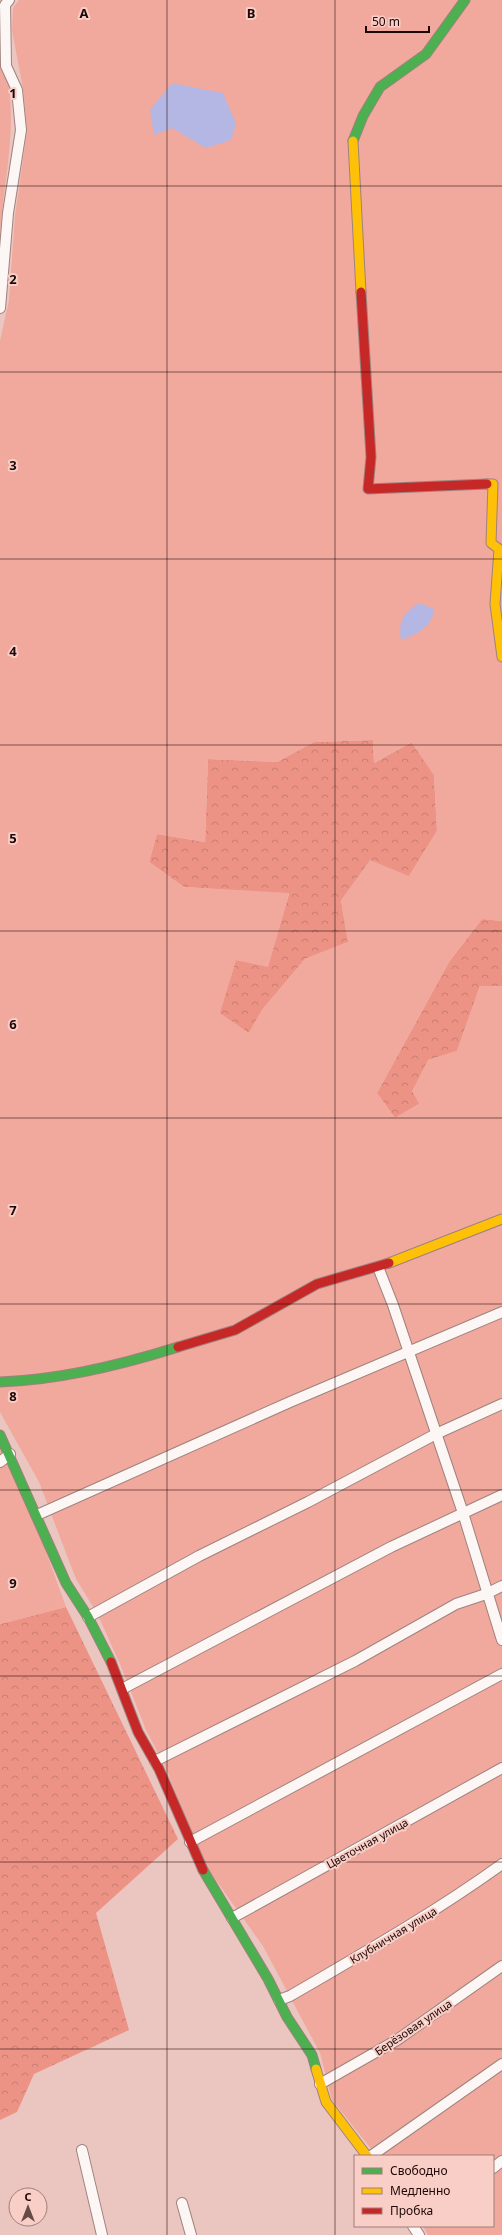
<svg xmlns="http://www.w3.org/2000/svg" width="502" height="2235" viewBox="0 0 502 2235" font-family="'Noto Sans',sans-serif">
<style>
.forest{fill:url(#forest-crowns)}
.garden{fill:#f1a89d;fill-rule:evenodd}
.water{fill:#b4b7e4}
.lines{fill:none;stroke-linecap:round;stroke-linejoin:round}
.street-casing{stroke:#9f827e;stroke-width:12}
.fast-casing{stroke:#9f827e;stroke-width:11}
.slow-casing{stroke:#9f827e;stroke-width:11}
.jam-casing{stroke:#9f827e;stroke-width:11}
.street{stroke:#fcf6f5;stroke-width:10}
.fast{stroke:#4caf50;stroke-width:9}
.slow{stroke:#ffc107;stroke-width:9}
.jam{stroke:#c62828;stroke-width:9}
.grid{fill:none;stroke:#1e0705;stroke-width:1;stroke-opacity:0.55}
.labels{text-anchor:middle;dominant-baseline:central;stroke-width:4;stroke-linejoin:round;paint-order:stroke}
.street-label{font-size:11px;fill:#1e0705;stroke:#f8cec6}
.grid-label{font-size:13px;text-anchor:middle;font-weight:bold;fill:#1e0705;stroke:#f8cec6;stroke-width:4;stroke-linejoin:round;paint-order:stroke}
</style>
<defs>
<pattern id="forest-crowns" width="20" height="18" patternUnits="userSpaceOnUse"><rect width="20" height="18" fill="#ec9386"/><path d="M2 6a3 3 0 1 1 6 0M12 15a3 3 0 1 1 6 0" fill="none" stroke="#ca7d72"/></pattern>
</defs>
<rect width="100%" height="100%" fill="#ebc5bf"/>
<g class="forest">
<polygon points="373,740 374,763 412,742 434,775 437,831 409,876 341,900 348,942 305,959 262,1010 249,1033 219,1014 236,960 268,966 289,894 184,887 149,862 157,834 205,842 208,759 277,762 314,742"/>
<polygon points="482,919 502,921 502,986 480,986 457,1051 428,1060 419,1104 395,1118 377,1093 449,962"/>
<polygon points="66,1607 178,1839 96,1913 129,2030 34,2074 17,2112 0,2120 0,1624"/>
</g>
<g class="garden">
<path d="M19,0H502V921L482,919L449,962L377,1093L395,1118L419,1104L412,1091L428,1060L457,1051L480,986H502V2235H428L423,2226H493V2156H377L332,2100L320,2053L263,1946L203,1862L165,1766L146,1730L120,1664L97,1613L76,1579L39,1482L0,1412V341L9,300L15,216L27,131L23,89L12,30L13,8ZM373,740L374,763L411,742L434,775L437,831L409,876L370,860L341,900L348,942L305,959L262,1010L249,1033L220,1013L236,960L268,967L289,893L184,887L149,862L157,834L205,842L208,759L277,762L314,742Z"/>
<path d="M0,48C22,111 5,170 0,234Z"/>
<polygon points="0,1443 23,1488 66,1607 0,1624"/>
</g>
<g class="water">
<polygon points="172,83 223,93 236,124 231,140 206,148 172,128 154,135 150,110"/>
<path d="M419,603L434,609C433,626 416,635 401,640C398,621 403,613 419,603Z"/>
</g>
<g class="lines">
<g class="street-casing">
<g id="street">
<polyline points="0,308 8,213 21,130 17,90 6,66 5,5 9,0"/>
<polyline points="378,1267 393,1305 463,1513 502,1640"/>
<polyline points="0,1462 10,1454"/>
<polyline points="37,1515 290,1402 502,1312"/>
<polyline points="88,1617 199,1556 308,1502 436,1434 502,1404"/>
<polyline points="122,1689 391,1547 502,1495"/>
<polyline points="155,1761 355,1661 456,1604 486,1594 502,1586"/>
<polyline points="190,1842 502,1674"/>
<polyline points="232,1918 502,1768"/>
<path d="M279,2000L290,1996C362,1954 434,1913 502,1864"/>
<polyline points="320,2084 397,2040 502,1966"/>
<polyline points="82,2150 102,2235"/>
<polyline points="371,2156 502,2064"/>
<polyline points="493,2168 502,2161"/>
<polyline points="182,2203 191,2235"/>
<polyline points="413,2226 419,2235"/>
</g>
</g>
<g class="fast-casing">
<g id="fast">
<polyline points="353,141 363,116 380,87 426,54 465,0"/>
<path d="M0,1382C61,1380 121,1365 178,1347"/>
<polyline points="0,1435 66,1583 88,1617 111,1662"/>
<polyline points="203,1870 268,1979 287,2017 312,2055 316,2069"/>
</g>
</g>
<g class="slow-casing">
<g id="slow">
<polyline points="353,141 361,292"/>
<polyline points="487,484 493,484 491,543 499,549 495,604 502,657"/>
<polyline points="389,1263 502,1219"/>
<polyline points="316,2069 326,2102 367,2156"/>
</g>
</g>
<g class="jam-casing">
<g id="jam">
<polyline points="361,292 371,457 368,489 487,484"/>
<polyline points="178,1347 235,1330 317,1284 389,1263"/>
<polyline points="111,1662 138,1732 159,1769 203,1870"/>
</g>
</g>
<use href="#street" class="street"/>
<use href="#fast" class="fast"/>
<use href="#slow" class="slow"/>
<use href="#jam" class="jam"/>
</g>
<path class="grid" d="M167,0V2235M335,0V2235M0,186H502M0,372H502M0,559H502M0,745H502M0,931H502M0,1118H502M0,1304H502M0,1490H502M0,1676H502M0,1862H502M0,2049H502"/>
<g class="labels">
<g class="street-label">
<text transform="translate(367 1843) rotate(-29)">Цветочная улица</text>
<text transform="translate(393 1935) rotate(-31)">Клубничная улица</text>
<text transform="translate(413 2027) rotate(-34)">Берёзовая улица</text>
</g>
</g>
<g class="grid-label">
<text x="84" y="18">A</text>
<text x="251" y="18">B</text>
<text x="13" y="98">1</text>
<text x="13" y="284">2</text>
<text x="13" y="470">3</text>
<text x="13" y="656">4</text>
<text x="13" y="843">5</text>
<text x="13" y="1029">6</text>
<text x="13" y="1215">7</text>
<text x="13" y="1401">8</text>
<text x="13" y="1588">9</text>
</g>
<rect x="354" y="2155" width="140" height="72" fill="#f8cec6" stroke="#a17e79"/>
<rect x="362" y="2168" width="20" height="6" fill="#4caf50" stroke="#a17e79"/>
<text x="390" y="2175" font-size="12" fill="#1e0705">Свободно</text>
<rect x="362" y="2188" width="20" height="6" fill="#ffc107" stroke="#a17e79"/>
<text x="390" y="2195" font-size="12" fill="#1e0705">Медленно</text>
<rect x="362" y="2208" width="20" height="6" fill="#c62828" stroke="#a17e79"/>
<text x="390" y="2215" font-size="12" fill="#1e0705">Пробка</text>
<g transform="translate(28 2207)"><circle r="19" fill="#f8cec6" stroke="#a17e79"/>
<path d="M0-3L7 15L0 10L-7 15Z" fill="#664a46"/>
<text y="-6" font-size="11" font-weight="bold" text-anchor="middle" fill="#1e0705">С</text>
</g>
<path d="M366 26v6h63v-6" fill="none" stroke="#1e0705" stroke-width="2"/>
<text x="372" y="26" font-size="12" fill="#1e0705" stroke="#f8cec6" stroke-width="3" paint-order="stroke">50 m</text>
</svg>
